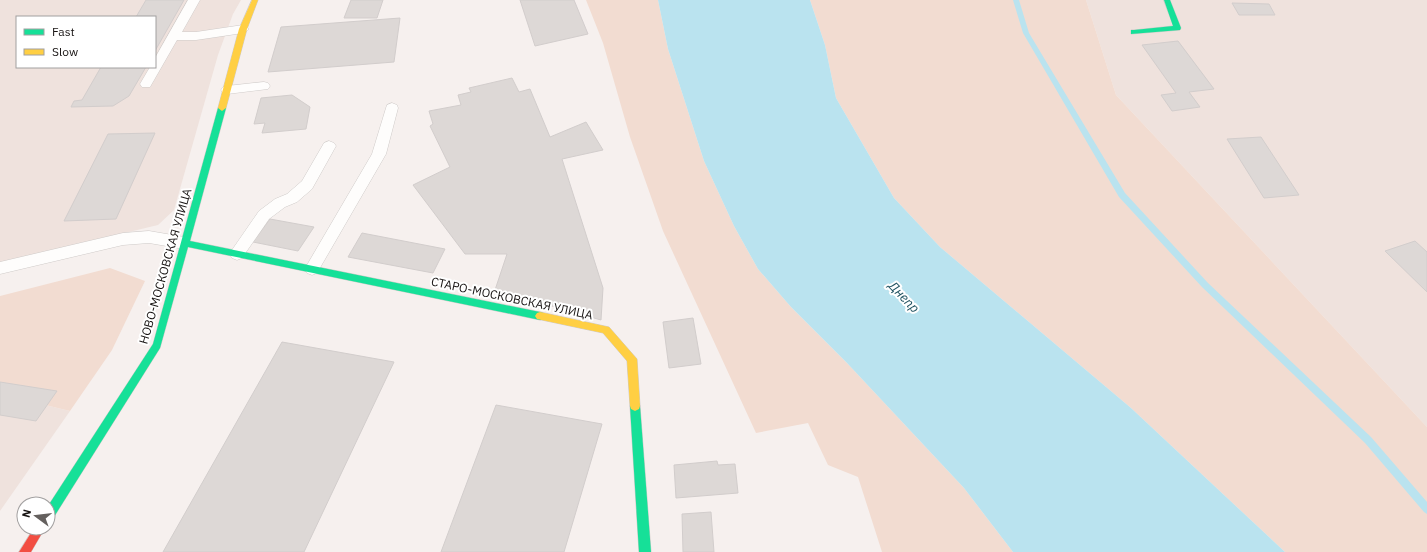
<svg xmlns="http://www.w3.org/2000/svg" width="1427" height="552" viewBox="0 0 1427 552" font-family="'IBM Plex Sans',sans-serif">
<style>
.built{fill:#efe2dd;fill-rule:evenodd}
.green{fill:#f2dcd1}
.water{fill:#bae3ef}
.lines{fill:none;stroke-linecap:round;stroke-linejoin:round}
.stream{fill:#bae3ef;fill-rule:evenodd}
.building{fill:#ddd8d6;stroke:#d2cdcc}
.lane-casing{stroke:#cfcbc9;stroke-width:1}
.fast-casing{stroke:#cfcbc9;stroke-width:1}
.slow-casing{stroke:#cfcbc9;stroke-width:1}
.jam-casing{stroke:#cfcbc9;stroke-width:1}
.lane{fill:#fefdfc;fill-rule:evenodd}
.fast{fill:#16e098;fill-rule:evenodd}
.slow{fill:#ffcf43;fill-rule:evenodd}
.jam{fill:#f24e42;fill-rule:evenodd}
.labels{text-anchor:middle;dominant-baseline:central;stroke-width:4;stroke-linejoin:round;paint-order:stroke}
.street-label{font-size:12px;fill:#161211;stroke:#fff}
.water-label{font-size:13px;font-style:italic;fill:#205260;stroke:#fff}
</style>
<rect width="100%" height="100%" fill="#f6f0ee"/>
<g class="built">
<path d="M0,0H241L233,14L218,55L174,210L158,225L0,263ZM17,17H155V67H17Z"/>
<polygon points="1086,0 1427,0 1427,427 1116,95"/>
<polygon points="0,394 70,411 0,511"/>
</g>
<g class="green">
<polygon points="586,0 658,0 668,49 704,161 734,226 758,269 791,307 847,363 964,488 1013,552 882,552 858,477 828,465 808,423 756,433 663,231 630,137 603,43"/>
<polygon points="810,0 1086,0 1116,95 1427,427 1427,552 1285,552 1131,408 940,247 894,198 836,98 825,45"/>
<polygon points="110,268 145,281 112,350 70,411 0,394 0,296"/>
</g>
<polygon class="water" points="658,0 810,0 825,45 836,98 894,198 940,247 1131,408 1285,552 1013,552 964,488 847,363 791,307 758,269 734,226 704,161 668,49"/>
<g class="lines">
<polygon class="stream" points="1013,0 1019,0 1029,33 1125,193 1208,283 1371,437 1427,502 1427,514 1424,512 1365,443 1202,287 1119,197 1023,33"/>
</g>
<g class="building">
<polygon points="146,0 184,0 155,51 155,17 136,17"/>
<polygon points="351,0 383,0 377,18 344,18"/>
<polygon points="520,0 574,0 588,34 535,46"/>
<polygon points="1232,3 1269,4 1275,15 1239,15"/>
<polygon points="400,18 394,62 268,72 281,27"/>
<polygon points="1178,41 1214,89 1189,92 1200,107 1172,111 1161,95 1176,93 1142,45"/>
<polygon points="101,67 146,67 129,96 113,106 71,107 74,101 82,100"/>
<polygon points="512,78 519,92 530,89 550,137 586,122 603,150 562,159 603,288 601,320 495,290 507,254 465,254 413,185 450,167 430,126 433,124 429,111 461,105 458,95 471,92 469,88"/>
<polygon points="292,95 310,107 306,129 262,133 265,123 254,124 261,98"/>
<polygon points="155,133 116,219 64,221 108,134"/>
<polygon points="1261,137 1299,195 1264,198 1227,139"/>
<polygon points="270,219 314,227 298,251 253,242"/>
<polygon points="362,233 445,249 433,273 348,257"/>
<polygon points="1415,241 1427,252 1427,292 1385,251"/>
<polygon points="693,318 701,364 669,368 663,322"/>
<polygon points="282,342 394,362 304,552 163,552"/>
<polygon points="0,382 57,391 36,421 0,415"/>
<polygon points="496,405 602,424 564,552 441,552"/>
<polygon points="717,461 718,465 735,464 738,493 676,498 674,465"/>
<polygon points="711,512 714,552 683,552 682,514"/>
</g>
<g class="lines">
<g class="lane-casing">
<g id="lane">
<polygon points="188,0 200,0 182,32 196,32 243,25 249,29 243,33 196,40 177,40 150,87 142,87 140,84 150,67 155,67 155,58"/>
<polygon points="264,82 268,83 270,86 268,89 227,94 223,93 221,90 223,87 227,86"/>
<polygon points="392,103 397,105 398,108 386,154 317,273 312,275 307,273 305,269 307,265 372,154 386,108 387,105"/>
<polygon points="329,141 334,143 336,146 312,189 297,202 285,207 269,219 242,258 237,260 232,258 230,254 232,250 259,211 275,199 287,194 302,181 324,143"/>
<polygon points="149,231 184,237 189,239 191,243 189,247 184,249 149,243 123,245 0,274 0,262 123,233"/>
</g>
</g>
<g class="fast-casing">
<g id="fast">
<polygon points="1164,0 1170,0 1181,28 1180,30 1131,34 1131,30 1134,30 1173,26"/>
<polygon points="222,105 226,108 190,241 540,312 543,313 545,316 543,319 540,320 188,247 160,348 52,520 48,521 48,506 153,344 218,108"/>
<polygon points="635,401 639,403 640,406 651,552 639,552 630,406 631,403"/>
</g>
</g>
<g class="slow-casing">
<g id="slow">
<polygon points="252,0 258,0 247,29 226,108 222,111 218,108 239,29"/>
<polygon points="540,312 609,327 637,359 640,406 639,409 635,411 631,409 630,406 627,361 603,333 537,319 535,316 537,313"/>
</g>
</g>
<g class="jam-casing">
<polygon id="jam" points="34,528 45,528 31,552 19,552"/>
</g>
<use href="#lane" class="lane"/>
<use href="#fast" class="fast"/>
<use href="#slow" class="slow"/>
<use href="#jam" class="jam"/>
</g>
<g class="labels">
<g class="street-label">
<text transform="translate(165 266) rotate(-74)">НОВО-МОСКОВСКАЯ УЛИЦА</text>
<text transform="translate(512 298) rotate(12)">СТАРО-МОСКОВСКАЯ УЛИЦА</text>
</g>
<g class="water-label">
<text transform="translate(904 297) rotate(46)">Днепр</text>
</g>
</g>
<rect x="16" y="16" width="140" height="52" fill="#ffffff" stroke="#a2a0a0"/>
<rect x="24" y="29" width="20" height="6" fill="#16e098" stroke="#a2a0a0"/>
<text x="52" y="36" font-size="12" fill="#161211">Fast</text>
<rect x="24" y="49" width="20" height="6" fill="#ffcf43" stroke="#a2a0a0"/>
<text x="52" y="56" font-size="12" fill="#161211">Slow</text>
<g transform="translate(36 516) rotate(285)"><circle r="19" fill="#ffffff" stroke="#a2a0a0"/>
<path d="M0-3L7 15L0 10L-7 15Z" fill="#64605e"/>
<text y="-6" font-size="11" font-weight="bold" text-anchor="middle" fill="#161211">N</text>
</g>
</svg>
